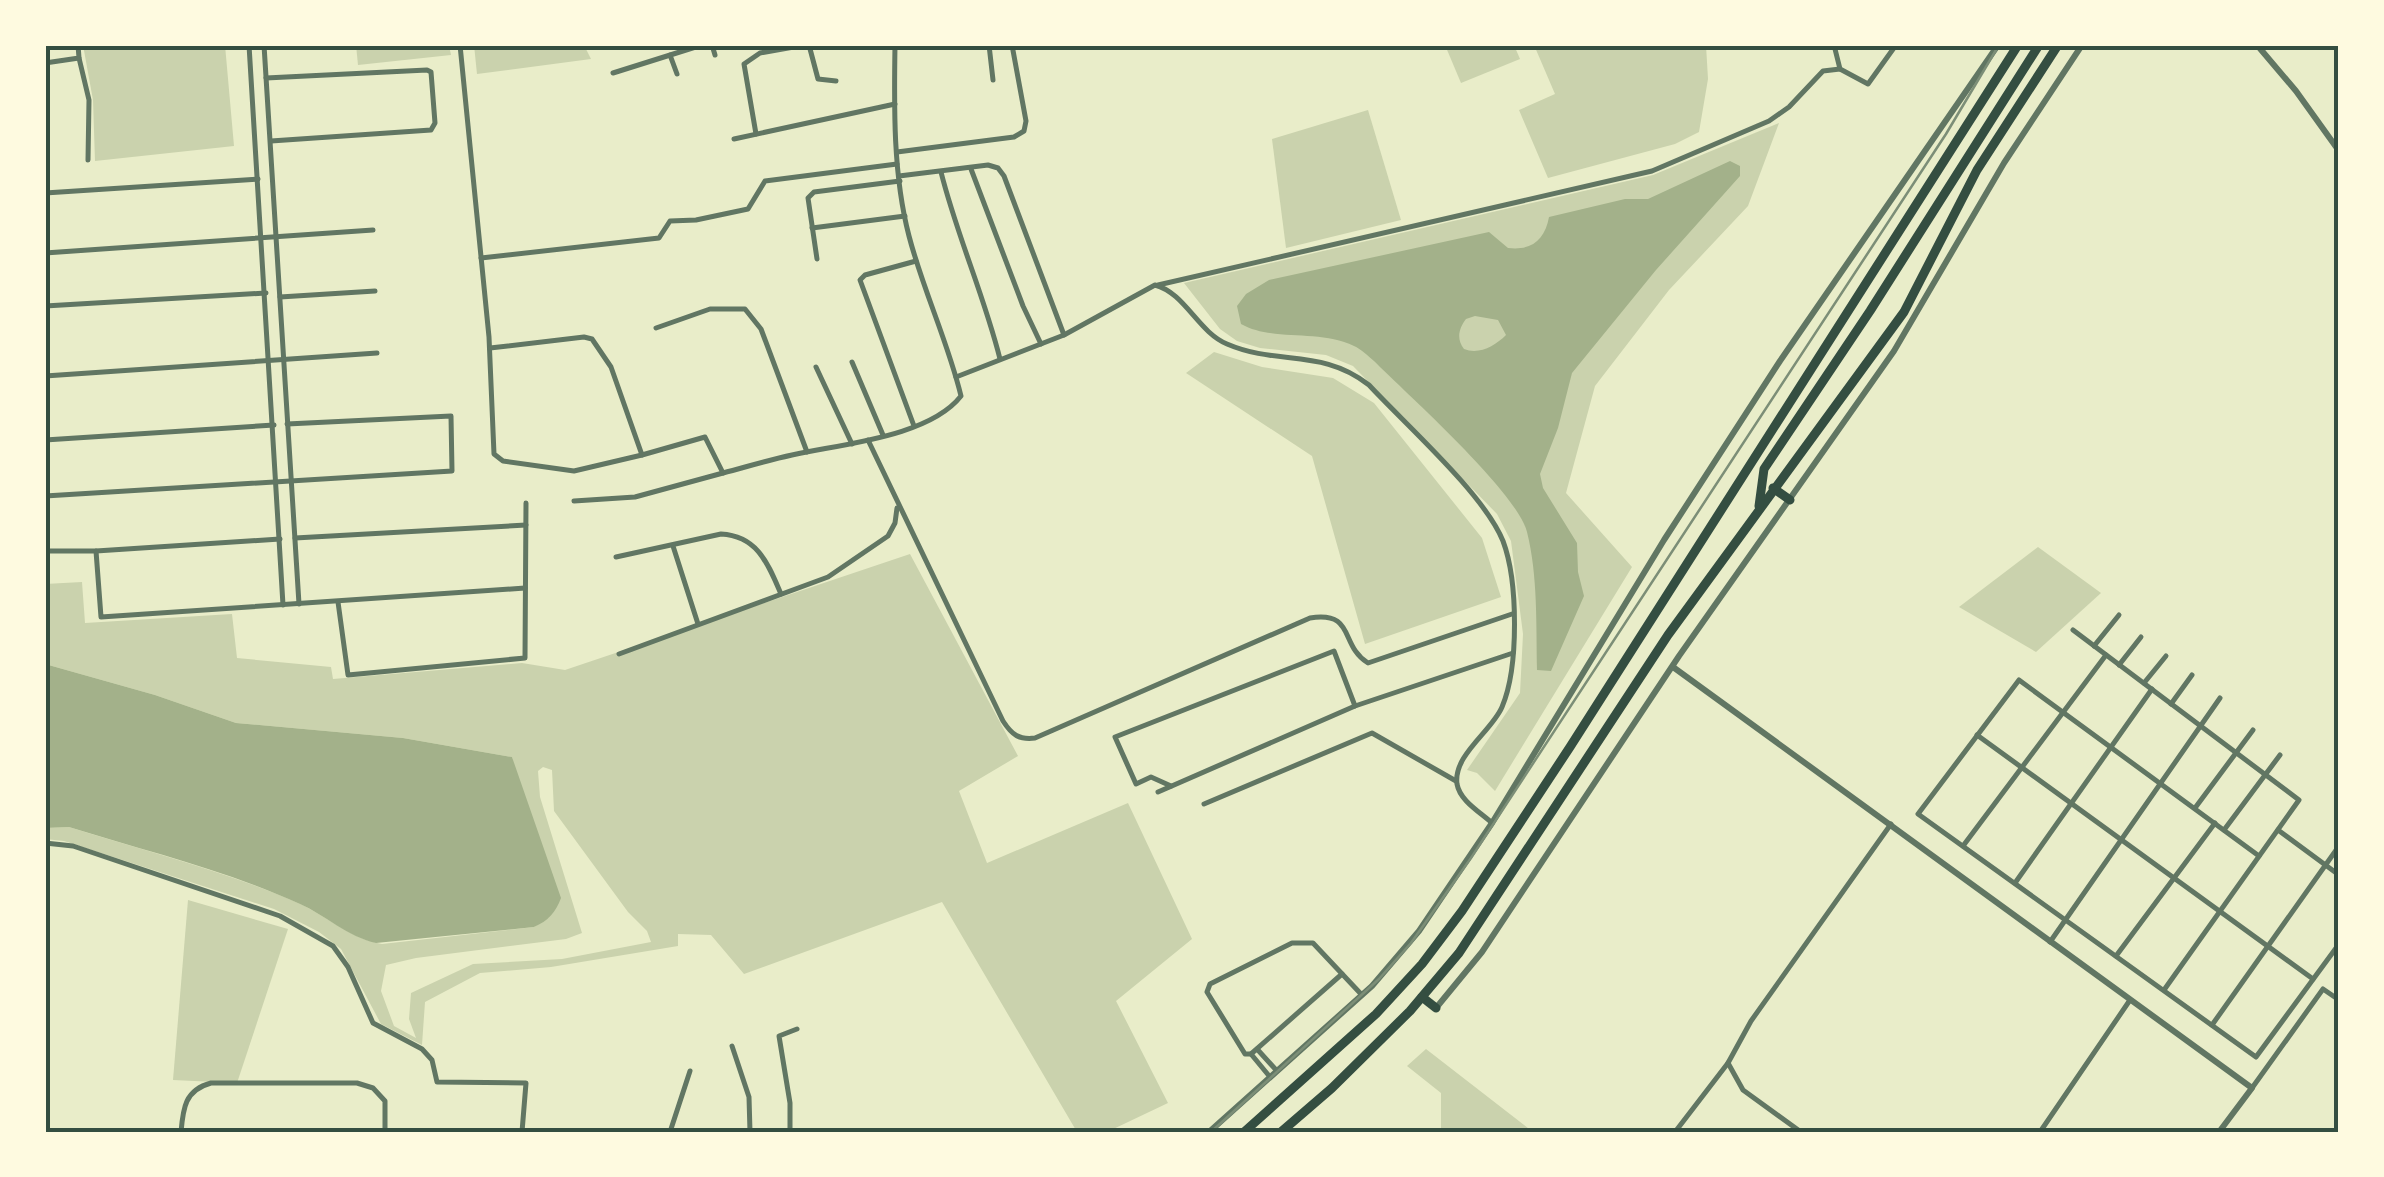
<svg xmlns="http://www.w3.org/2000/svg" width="2384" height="1177" viewBox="0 0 2384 1177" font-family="Arial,sans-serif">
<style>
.green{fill:#cad2ad;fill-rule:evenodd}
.water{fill:#a3b18a;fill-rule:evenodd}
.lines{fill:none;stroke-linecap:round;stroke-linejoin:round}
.minor{stroke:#617663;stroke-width:5}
.tertiary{stroke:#617663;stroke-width:6}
.trunk{stroke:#344e41;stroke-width:9}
.motorway{stroke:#344e41;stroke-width:9}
.rail{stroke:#7c8e77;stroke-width:2.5}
.neatline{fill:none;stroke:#344e41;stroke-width:4}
</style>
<rect width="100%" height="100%" fill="#e9edc9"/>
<g class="green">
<polygon points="83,45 225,45 234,146 95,161 93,100"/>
<polygon points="356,45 449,45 451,55 358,65"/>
<polygon points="474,45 584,45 591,59 477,74"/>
<polygon points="1445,45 1514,45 1520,59 1461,83"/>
<polygon points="1534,45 1706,45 1708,79 1699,132 1675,144 1548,178 1519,110 1555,94"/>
<polygon points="1368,110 1401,220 1286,248 1272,139"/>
<polygon points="1779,123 1748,206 1669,290 1595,386 1566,493 1632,567 1495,791 1477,773 1467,770 1520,693 1523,634 1511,541 1497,514 1353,366 1326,355 1260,348 1237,341 1220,329 1184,283 1653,175"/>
<polygon points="1214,352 1262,367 1333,378 1374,403 1482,538 1501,597 1365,644 1312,456 1186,373"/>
<polygon points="2038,547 2101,593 2036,652 1959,607"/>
<path d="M910,554L1018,756L959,791L987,863L1128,803L1192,939L1116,1001L1168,1103L1107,1132H1077L942,902L744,974L711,935L678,934V946L551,967L480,973L425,1002L422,1045L381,1024L341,949L319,932L274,909L64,841L45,839V828L69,827C145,851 225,871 298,903C327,916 351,939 382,944L534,927L549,917L512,757L403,738L236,723L155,695L45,664V584L82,582L85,623L232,614L237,658L331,667L333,679L522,663L565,670ZM543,767L552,770L554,811L628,912L647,931L651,942L562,959L473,964L411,993L409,1019L416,1038L394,1026L381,991L386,965L416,958L566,939L582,933L540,797L538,771Z"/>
<polygon points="188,900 288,929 237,1083 173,1080"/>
<polygon points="1426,1049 1533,1132 1441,1132 1441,1093 1407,1066"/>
</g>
<g class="water">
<path d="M1730,161L1740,166V176L1656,270L1572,373L1558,428L1540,474L1543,488L1577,543L1578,572L1584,596L1551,671L1537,670C1536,625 1538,576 1527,532C1517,492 1408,395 1374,361C1368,356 1361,349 1354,346C1319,329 1273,342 1241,324L1237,306L1246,294L1269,280L1489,232L1508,248C1531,251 1545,240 1549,217L1625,199H1648ZM1475,316L1498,320L1506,335C1495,346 1479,355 1464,349C1456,339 1459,328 1466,319Z"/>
<path d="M45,664L155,695L236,723L403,738L512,757L561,898C556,912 548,921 534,927L376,943C348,937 325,915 300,904C226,870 145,851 69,827L45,828Z"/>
</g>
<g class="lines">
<g class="minor">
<polyline points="249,45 283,605"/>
<polyline points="264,45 299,604"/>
<polyline points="460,45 489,337 494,454 503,461 574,471 642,455"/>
<polyline points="712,45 715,55"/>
<polyline points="809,45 818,79 836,81"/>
<polyline points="960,45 978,45"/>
<polyline points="989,45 993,80"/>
<polyline points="1834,45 1840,69 1868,84 1896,45"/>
<polyline points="670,55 677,74"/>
<polyline points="79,58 89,100 88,160"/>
<polyline points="45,63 79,58 78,45"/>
<polyline points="613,73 702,45"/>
<polyline points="266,78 427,70 431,72 435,123 431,130 271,141"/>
<polyline points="756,134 744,64 760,53 805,45"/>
<polyline points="734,139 895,104"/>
<polyline points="897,152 1014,137 1024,131 1026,121 1012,45"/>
<polyline points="971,169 1023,306 1041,344"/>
<path d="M941,172C957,236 984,295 1000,359"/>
<polyline points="899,176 988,165 998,168 1004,176 1064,335"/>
<polyline points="45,193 258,179"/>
<polyline points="812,228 905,216"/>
<polyline points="45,253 373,230"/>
<polyline points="481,258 659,238 670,221 696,220 748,209 765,181 897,164"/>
<polyline points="817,259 808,198 814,192 900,181"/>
<polyline points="1158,285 1652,171 1769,121 1789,107 1823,71 1840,69"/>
<polyline points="280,297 375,291"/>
<polyline points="45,306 266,293"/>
<polyline points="656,328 710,309 745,309 761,329 807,452"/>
<path d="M490,348L584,337L592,339L611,367L642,455L705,437L723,473C746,467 769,460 792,455C841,444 929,437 961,396C948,342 923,290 909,236C893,175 894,107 895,45"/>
<polyline points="852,362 883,435"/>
<polyline points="816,367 852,444"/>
<polyline points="45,376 377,353"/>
<path d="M956,377L1064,335L1155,285C1185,293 1198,332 1227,344C1278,366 1322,348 1369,385C1406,425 1484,494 1503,541C1518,581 1519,667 1502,707C1492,731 1453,755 1457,784C1460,801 1480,812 1492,823"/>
<polyline points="914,426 860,280 865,275 916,261"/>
<polyline points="45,440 274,425"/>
<path d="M868,440L1003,721C1012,735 1019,740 1035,738L1310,618C1356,611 1339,645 1368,663L1512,614"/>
<polyline points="45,496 452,471 451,416 287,424"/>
<polyline points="574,501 635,497 723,473"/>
<polyline points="295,538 526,525"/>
<polyline points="673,546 698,624"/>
<polyline points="45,551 96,551 101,617 525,588"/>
<polyline points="96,551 280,539"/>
<path d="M616,557L721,534C758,536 768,564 781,594"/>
<polyline points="338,602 348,675 525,658 526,503"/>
<polyline points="2073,630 2299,800 2164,990"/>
<polyline points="2094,646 2119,615"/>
<polyline points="619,654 828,577 888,536 895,523 897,508"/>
<polyline points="2119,665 2141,637"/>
<polyline points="2144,683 2166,656"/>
<polyline points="2171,704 2192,675"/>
<polyline points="1977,735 2313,979"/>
<polyline points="1171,786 1151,777 1136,784 1115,737 1334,651 1355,706"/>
<polyline points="1158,792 1355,706 1513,653"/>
<polyline points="1204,804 1372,733 1456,781"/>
<polyline points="2195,808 2253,730"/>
<polyline points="2224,830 2280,755"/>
<polyline points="2278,830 2339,875"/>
<polyline points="45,843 73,846 280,916 333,946 348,967 373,1023 422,1049 432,1060 437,1082 526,1083 522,1132"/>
<polyline points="1963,846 2106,655"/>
<polyline points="2259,856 2019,680 1918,814 2256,1057 2339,944"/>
<polyline points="2015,883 2152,689"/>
<polyline points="2050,942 2220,698"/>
<polyline points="2116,956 2215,823"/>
<polyline points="2212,1025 2339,846"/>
<polyline points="732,1046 749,1097 750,1132"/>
<polyline points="1257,1049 1277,1071"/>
<polyline points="1251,1054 1342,974"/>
<polyline points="1270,1077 1251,1054 1245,1054 1207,992 1210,984 1292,943 1313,943 1361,994"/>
<polyline points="2252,1088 2323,989 2339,1000"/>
<path d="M181,1132C183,1108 185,1090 211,1083H357L373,1088L385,1101V1132"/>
<polyline points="670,1132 690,1071"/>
<polyline points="790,1132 790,1103 779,1036 797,1029"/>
<polyline points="1675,1132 1728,1063"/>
<polyline points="1801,1132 1743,1090 1728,1063 1751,1021 1891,824"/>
<polyline points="2040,1132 2130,1000"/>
</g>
<g class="tertiary">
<polyline points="2257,45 2296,91 2339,151"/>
<polyline points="1673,667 2252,1088 2219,1132"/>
<polyline points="1436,1008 1482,952 1679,656 1894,351 2004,163 2082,45"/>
<polyline points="1209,1132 1372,986 1419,931 1492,823 1664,540 1780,361 1998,45"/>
</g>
<g class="trunk">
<polyline points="1773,488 1790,500"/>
<polyline points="1422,997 1436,1008"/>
<polyline points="1244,1132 1376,1014 1422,964 1462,911 1570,747 2018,45"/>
<polyline points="1281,1132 1332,1088 1410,1011 1459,953 1668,635 1904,312 1977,170 2058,45"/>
</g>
<polyline class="motorway" points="1759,506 1764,469 1870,311 2039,45"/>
<polyline class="rail" points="1211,1132 1379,979 1411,943 1471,858 1946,134 1999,45"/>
</g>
<rect width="2384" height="1177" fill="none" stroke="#fefae0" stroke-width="95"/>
<rect x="48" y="48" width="2288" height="1082" class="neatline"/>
</svg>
